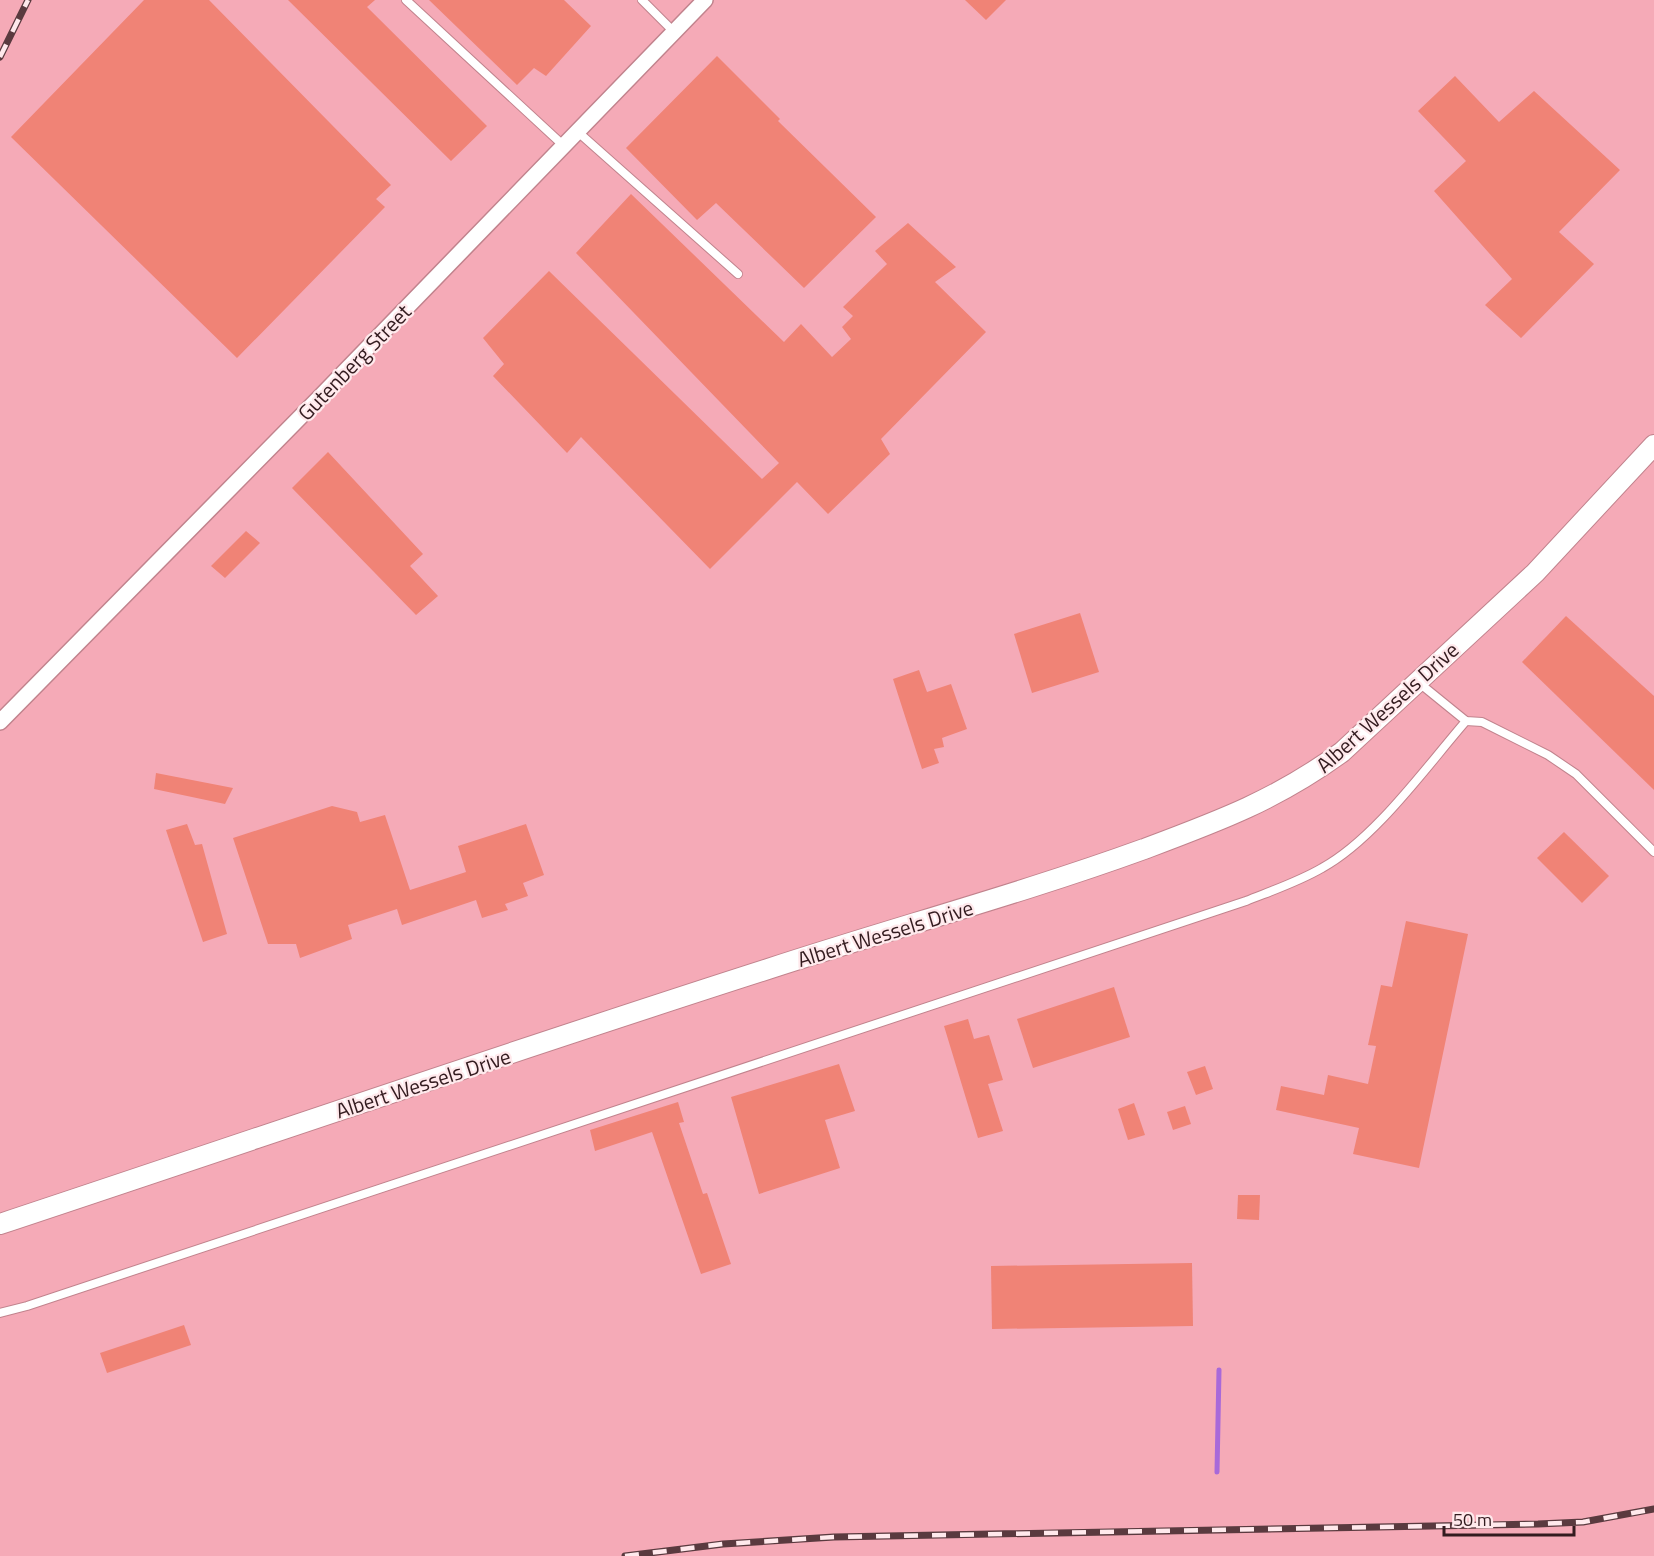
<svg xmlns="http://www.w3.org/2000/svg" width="1654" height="1556" viewBox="0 0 1654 1556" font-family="'Titillium Web',sans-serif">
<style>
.built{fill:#f5aab7}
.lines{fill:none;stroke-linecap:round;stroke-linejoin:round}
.stream{stroke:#a869d9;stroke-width:5}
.building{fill:#f08376}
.service-casing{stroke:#c1838d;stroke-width:10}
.minor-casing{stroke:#c1838d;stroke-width:18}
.tertiary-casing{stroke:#c1838d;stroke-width:22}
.service{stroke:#fff;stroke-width:8}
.minor{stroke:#fff;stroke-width:15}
.tertiary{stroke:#fff;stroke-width:20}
.rail-casing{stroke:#5a3a3f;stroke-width:7}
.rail{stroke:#ffe9ec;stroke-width:4.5;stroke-dasharray:14;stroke-linecap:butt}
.labels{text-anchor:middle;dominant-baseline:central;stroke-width:4.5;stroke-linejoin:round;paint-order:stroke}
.street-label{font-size:21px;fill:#331b1f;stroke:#ffe9ec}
</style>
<rect width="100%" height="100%" fill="#fdbac4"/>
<rect class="built" x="0" y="0" width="1654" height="1556"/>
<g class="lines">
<polyline class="stream" points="1217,1472 1219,1370"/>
</g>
<g class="building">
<polygon points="144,0 209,0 391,185 376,199 385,207 237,358 11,137"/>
<polygon points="288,0 375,0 367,7 487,126 451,161"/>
<polygon points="429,0 564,0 591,26 546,76 534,68 517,85"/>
<polygon points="965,0 1006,0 986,20"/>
<polygon points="717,56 780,119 778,121 876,217 804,288 716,203 697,220 626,148"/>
<polygon points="1455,76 1499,122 1534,91 1620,170 1559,232 1594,264 1521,338 1485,305 1512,279 1434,191 1466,161 1418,111"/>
<polygon points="631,194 784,342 801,324 832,357 851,339 842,327 853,316 843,307 887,264 875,251 908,223 956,267 935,282 986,332 881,439 890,454 828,514 797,482 710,569 581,437 567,453 493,376 504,364 483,338 549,271 762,479 779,463 576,253"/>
<polygon points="328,452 423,554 410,566 438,596 416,615 292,488"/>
<polygon points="246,531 260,543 225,578 211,566"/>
<polygon points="1080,613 1099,672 1032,693 1014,634"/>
<polygon points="1566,616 1654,696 1654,790 1522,662"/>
<polygon points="919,670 927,692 951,684 967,729 942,738 944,747 934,749 939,763 922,769 893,679"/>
<polygon points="156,773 233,788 225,804 154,789"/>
<polygon points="332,806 357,812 360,822 385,815 410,890 466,872 458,846 526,824 544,875 523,883 528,896 505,904 508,910 482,918 476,900 402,925 397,909 348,925 352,939 300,958 296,944 268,944 233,838"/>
<polygon points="187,824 195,845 202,844 227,934 203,942 166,830"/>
<polygon points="1564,832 1609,876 1582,903 1537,858"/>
<polygon points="1406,921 1468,934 1419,1168 1353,1154 1359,1128 1276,1110 1281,1086 1324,1095 1328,1075 1368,1084 1376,1046 1368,1045 1381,985 1392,987"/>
<polygon points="1114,987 1130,1037 1033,1068 1017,1019"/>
<polygon points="968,1019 974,1039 989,1035 1003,1080 988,1084 1003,1131 978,1138 944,1026"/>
<polygon points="839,1064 855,1111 825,1120 840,1168 759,1194 731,1097"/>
<polygon points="1205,1066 1213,1089 1196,1095 1187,1072"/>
<polygon points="678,1102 684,1122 679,1123 703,1194 707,1193 731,1264 701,1274 652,1132 595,1151 590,1130"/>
<polygon points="1134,1103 1145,1135 1128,1140 1118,1109"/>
<polygon points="1185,1106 1191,1124 1173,1130 1167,1112"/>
<polygon points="1238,1195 1260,1195 1259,1220 1237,1219"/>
<polygon points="1192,1263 1193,1326 992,1329 991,1266"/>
<polygon points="184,1325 191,1345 107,1373 100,1353"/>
</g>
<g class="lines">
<g class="service-casing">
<g id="service">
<polyline points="406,0 564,146"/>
<polyline points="642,0 674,32"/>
<polyline points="578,132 738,274"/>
<polyline points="1418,682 1466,721 1482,722 1548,755 1576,774 1654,852"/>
<path d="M0,1313L27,1306L1246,901C1271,891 1298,882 1322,868C1375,839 1426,767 1466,721"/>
</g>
</g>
<g class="minor-casing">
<polyline id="minor" points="0,722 319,398 705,0"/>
</g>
<g class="tertiary-casing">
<path id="tertiary" d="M0,1224C256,1139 512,1051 768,969C893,928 1020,894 1144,849C1219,821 1276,800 1342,752L1535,573L1654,445"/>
</g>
<use href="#service" class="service"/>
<use href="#minor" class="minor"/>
<use href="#tertiary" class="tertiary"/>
<g class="rail-casing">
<g id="rail">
<polyline points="0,57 28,0"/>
<polyline points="625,1556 723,1544 834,1537 1538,1524 1583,1522 1654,1509"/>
</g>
</g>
<use href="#rail" class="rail"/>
</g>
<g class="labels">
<g class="street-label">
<text transform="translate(354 362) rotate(-46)">Gutenberg Street</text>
<text transform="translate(1387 707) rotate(-42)">Albert Wessels Drive</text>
<text transform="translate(885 933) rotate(-17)">Albert Wessels Drive</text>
<text transform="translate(423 1083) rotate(-18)">Albert Wessels Drive</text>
</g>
</g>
<path d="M1444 1526v9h130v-9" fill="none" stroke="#331b1f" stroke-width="3"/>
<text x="1453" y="1526" font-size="18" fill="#331b1f" stroke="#ffe9ec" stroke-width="4.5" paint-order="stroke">50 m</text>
</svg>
